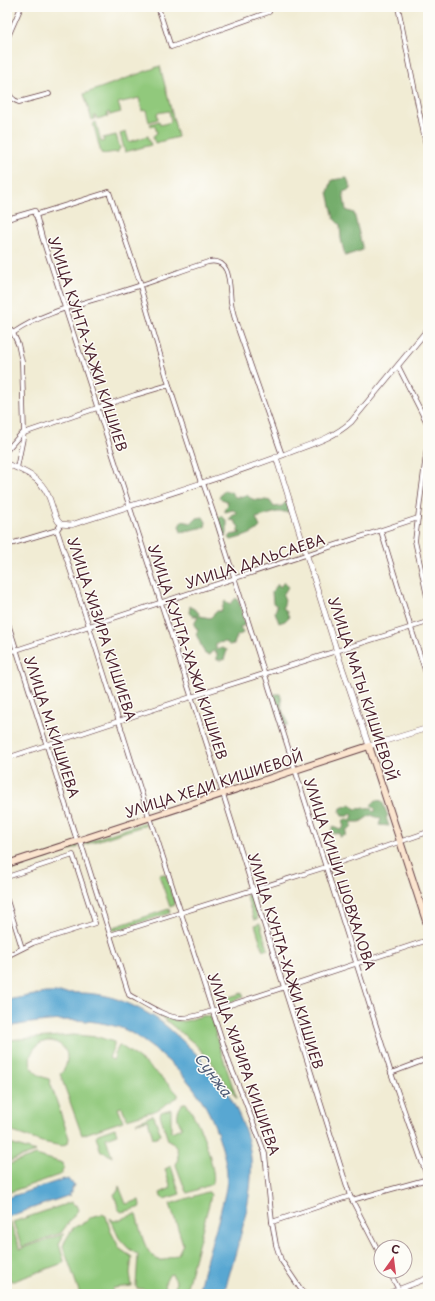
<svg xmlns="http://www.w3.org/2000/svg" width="435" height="1301" viewBox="0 0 435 1301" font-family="'Playpen Sans',sans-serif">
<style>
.green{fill:#91c97c;stroke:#6e7454}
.forest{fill:#74ad6c;stroke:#5f664c}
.water{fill:#58a7d2;stroke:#51637e}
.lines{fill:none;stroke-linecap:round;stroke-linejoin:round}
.minor-casing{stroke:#633e44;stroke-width:5.5}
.tertiary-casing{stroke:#633e44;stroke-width:6}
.secondary-casing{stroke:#633e44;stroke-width:8}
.minor{stroke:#fff;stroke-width:4}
.tertiary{stroke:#fff;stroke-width:5}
.secondary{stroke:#fbe5cf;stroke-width:6}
.labels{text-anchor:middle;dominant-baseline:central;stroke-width:3;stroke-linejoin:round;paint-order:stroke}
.street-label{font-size:14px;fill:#4a1f2b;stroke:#fdfcf7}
.water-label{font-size:15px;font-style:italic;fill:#505c76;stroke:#fdfcf7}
</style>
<rect width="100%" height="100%" fill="#fdfcf7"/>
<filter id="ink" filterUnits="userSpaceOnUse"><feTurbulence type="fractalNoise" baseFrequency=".025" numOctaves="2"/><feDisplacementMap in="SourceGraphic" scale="8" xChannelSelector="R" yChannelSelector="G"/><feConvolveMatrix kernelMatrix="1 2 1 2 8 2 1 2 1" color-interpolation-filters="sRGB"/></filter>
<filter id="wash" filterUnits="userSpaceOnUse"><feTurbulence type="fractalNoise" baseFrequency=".012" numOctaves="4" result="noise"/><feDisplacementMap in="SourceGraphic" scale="16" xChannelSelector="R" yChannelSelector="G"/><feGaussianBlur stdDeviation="0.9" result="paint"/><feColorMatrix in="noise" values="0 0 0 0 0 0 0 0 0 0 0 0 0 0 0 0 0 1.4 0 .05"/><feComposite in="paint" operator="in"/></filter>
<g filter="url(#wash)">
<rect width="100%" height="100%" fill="#f1ecd4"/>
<g class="green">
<polygon points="160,66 178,137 155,143 153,136 157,133 155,126 151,126 150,124 159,121 160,125 171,122 169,111 157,113 158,119 149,122 146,110 142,111 139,98 118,103 121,112 110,115 109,112 107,113 108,116 97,119 96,116 94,116 95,119 92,120 84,94"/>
<path d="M96,122L101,142L104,141L103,138L116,135L120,148L117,153C112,151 107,155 101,153L93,123Z"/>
<polygon points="126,132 129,142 148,136 151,145 125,152 120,134"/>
<polygon points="143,823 149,824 84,845 86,842"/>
<polygon points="77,845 79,847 7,871 7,869"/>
<polygon points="164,874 166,875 175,905 170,907 159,875"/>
<polygon points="246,895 249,895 252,898 258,919 254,920"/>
<polygon points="169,909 170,913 117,930 113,930 111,928"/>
<polygon points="260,923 268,949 263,950 255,925"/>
<polygon points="242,993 244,997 219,1006 217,1001"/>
<path d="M159,1015C167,1018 176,1022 185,1021C193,1020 203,1013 211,1017L220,1049L237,1099L213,1064L195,1044Z"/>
<path d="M74,1035L98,1037L114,1042V1045L109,1058L113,1060L115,1056L114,1055L119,1046H121C142,1060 161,1076 178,1094V1097L157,1110L127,1119L122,1107L118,1108L123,1121L82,1135L60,1074C65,1070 67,1064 67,1057C67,1052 64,1047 59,1044C36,1030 13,1070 49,1079L69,1138L68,1143L62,1146L42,1142L7,1130V1040Z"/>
<path d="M183,1103H186C199,1123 207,1142 212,1166C213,1172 215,1179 212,1184L188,1193L186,1192L176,1165L178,1158L177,1149L172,1142L168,1140L160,1115L161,1112L171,1109V1132L182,1128C176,1118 176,1112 183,1103Z"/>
<polygon points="153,1115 154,1116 161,1135 153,1138 148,1120 136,1123"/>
<polygon points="115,1128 117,1134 106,1138 112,1157 106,1153 101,1152 96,1136 98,1134"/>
<polygon points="7,1143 36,1152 7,1162"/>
<polygon points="36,1155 63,1163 64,1168 62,1170 62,1174 7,1193 7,1165"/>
<polygon points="171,1166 180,1194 164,1199 161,1197 160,1193 171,1188 165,1169"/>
<polygon points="119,1186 126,1204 139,1200 140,1205 139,1208 121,1212 119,1210 114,1194 118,1191"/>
<path d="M207,1192H209L211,1195L209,1204L185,1294H174L176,1281L172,1274L169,1275L165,1283L166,1291L165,1294H150C146,1290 143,1288 137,1289L136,1286L138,1255L128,1248L119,1238L110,1218L114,1221L136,1214C141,1230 143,1252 158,1260H164L178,1254L183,1244L170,1204Z"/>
<polygon points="72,1202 74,1205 76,1205 78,1210 61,1233 22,1247 13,1222"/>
<polygon points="102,1214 106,1216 110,1230 120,1249 132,1257 130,1273 132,1286 113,1288 112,1294 80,1294 63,1246 65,1241 73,1228 87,1221 91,1217"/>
<polygon points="10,1222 20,1249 64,1234 59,1244 64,1261 63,1263 14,1281 11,1281 7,1274 7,1223"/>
</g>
<g class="forest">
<polygon points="347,178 351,189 343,192 346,210 354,213 363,250 345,256 341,239 340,225 334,219 328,192 332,180"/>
<path d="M224,490L231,492L235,497H243L247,495C254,503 261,498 270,501L274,507L282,506L286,502L290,511L288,512H277L256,518L260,527C253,535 241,537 231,540L229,538L231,535L241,533L238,532V530L240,527L237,525L235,521L229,520L232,516L238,513L233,510L225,512V508L228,505L227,501L219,498Z"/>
<polygon points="222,516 227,521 227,534 225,537 223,536 218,523 218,517"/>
<polygon points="203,517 206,522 205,527 181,532 179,526 182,521 192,523 197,518"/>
<polygon points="284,582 288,587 283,595 285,600 283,608 286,610 289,617 285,621 279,623 275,612 277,606 273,603 272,592 278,584 280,587"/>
<path d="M236,598C243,607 242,615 245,625L240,627L243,633L237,636L234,644L229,645L226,642L216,643V650L222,648L227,650L224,660H217V653L213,651L209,655L205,654L196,634L198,630L194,625L198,616H192L189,613L190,606L198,612L200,616L210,618L217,611H221L225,601L230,604Z"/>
<path d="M275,694H280C283,702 281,705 282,710C284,716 287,715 288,725L282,726L272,696Z"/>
<path d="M376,800L382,801L388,816L386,817L389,826L379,825L381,819L371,815L360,822H352L351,828L346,830V835L340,837V833L335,834L331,832L333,827L340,830L344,827L342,821L346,819L351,820L353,815L351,814L348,816H342L340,812L341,808L351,804L355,809C361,809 366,807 372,808L373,812L376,810L371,805Z"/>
</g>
<g class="water">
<path d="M45,993C67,993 92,991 114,998C125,1002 137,1007 147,1013C161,1020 173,1032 185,1043C191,1049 198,1055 204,1062C227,1086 248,1125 251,1158C254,1203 235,1251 224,1294H198C203,1269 211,1245 218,1221C221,1207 227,1191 227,1176C227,1164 223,1152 220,1141C207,1099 187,1076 154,1049C143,1041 131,1031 118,1027C82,1016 44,1020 7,1027V1000Z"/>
<polygon points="64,1179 65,1180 68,1179 71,1183 73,1183 74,1186 72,1187 72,1192 69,1193 70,1195 7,1217 7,1198"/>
</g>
</g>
<g filter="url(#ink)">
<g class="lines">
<g class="minor-casing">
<g id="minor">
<polyline points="158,7 171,47 269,12 267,7"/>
<polyline points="398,7 428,155"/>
<polyline points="7,39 21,7"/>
<path d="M7,89C9,96 12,100 19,102L49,94"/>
<polyline points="35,215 109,192 141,285"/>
<polyline points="7,219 35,211 42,237 223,794 350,1196 381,1256"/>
<polyline points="140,286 169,385 201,483"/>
<polyline points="7,326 13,333 18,344 22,362 24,433 17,468"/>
<path d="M13,333C43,312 81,304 116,293C147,284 177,272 208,262C232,257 229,286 231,302C232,309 234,316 236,323L282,455"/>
<polyline points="398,366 428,425"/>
<polyline points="428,439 415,541 428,601"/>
<polyline points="7,450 21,434 24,433 135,395 169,385"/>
<polyline points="203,483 217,523 391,1073 428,1179"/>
<polyline points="61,524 57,530 89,626 149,817"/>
<polyline points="381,531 411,628 428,679"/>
<polyline points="7,545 57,530"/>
<polyline points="7,620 77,841"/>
<polyline points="7,653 418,518"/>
<polyline points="7,758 191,697 428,622"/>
<polyline points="150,817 230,1065 245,1101 265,1154 272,1222 276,1245 281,1260 304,1294"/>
<path d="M80,840L129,995C142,1002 166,1018 181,1018C191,1018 203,1014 212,1011L428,940"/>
<polyline points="7,877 73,855 95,923 33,943 7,956"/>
<polyline points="7,900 22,948"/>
<polyline points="110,935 326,867 428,832"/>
<polyline points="391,1073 428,1059"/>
<polyline points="352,1200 428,1179"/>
<polyline points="272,1222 350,1196"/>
<polyline points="389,1271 401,1294"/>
</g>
</g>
<g class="tertiary-casing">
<g id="tertiary">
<polyline points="276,457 337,652 369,746 428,728"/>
<path d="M7,464C24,471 40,477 48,495C52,503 53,513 58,521L61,524L71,525C142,502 213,481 283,455C307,445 331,440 351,422L428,329"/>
<polyline points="387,1294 428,1278"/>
</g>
</g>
<g class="secondary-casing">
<polyline id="secondary" points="7,864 369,746 428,927"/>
</g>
<use href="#minor" class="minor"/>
<use href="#tertiary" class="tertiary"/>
<use href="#secondary" class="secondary"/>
</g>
</g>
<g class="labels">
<g class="street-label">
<text transform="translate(88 344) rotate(72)">УЛИЦА КУНТА-ХАЖИ КИШИЕВ</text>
<text transform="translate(255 561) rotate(-18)">УЛИЦА ДАЛЬСАЕВА</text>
<text transform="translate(102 629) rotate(72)">УЛИЦА ХИЗИРА КИШИЕВА</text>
<text transform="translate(188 652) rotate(72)">УЛИЦА КУНТА-ХАЖИ КИШИЕВ</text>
<text transform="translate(363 689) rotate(72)">УЛИЦА МАТЫ КИШИЕВОЙ</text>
<text transform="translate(52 727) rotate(72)">УЛИЦА М.КИШИЕВА</text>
<text transform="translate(214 784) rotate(-18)">УЛИЦА ХЕДИ КИШИЕВОЙ</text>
<text transform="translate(340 874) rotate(72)">УЛИЦА КИШИ ШОВХАЛОВА</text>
<text transform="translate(286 961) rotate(73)">УЛИЦА КУНТА-ХАЖИ КИШИЕВ</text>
<text transform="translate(244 1064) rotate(71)">УЛИЦА ХИЗИРА КИШИЕВА</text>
</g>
<g class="water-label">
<text transform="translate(214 1074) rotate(53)">Сунжа</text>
</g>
</g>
<rect width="435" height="1301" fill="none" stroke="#fdfcf7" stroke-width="24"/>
<g transform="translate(393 1259) rotate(14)"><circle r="19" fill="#fdfcf7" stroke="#b5a4a5"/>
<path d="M0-3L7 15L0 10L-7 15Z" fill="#d1495b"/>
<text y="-6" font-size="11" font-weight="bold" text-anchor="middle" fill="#4a1f2b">С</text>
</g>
</svg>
